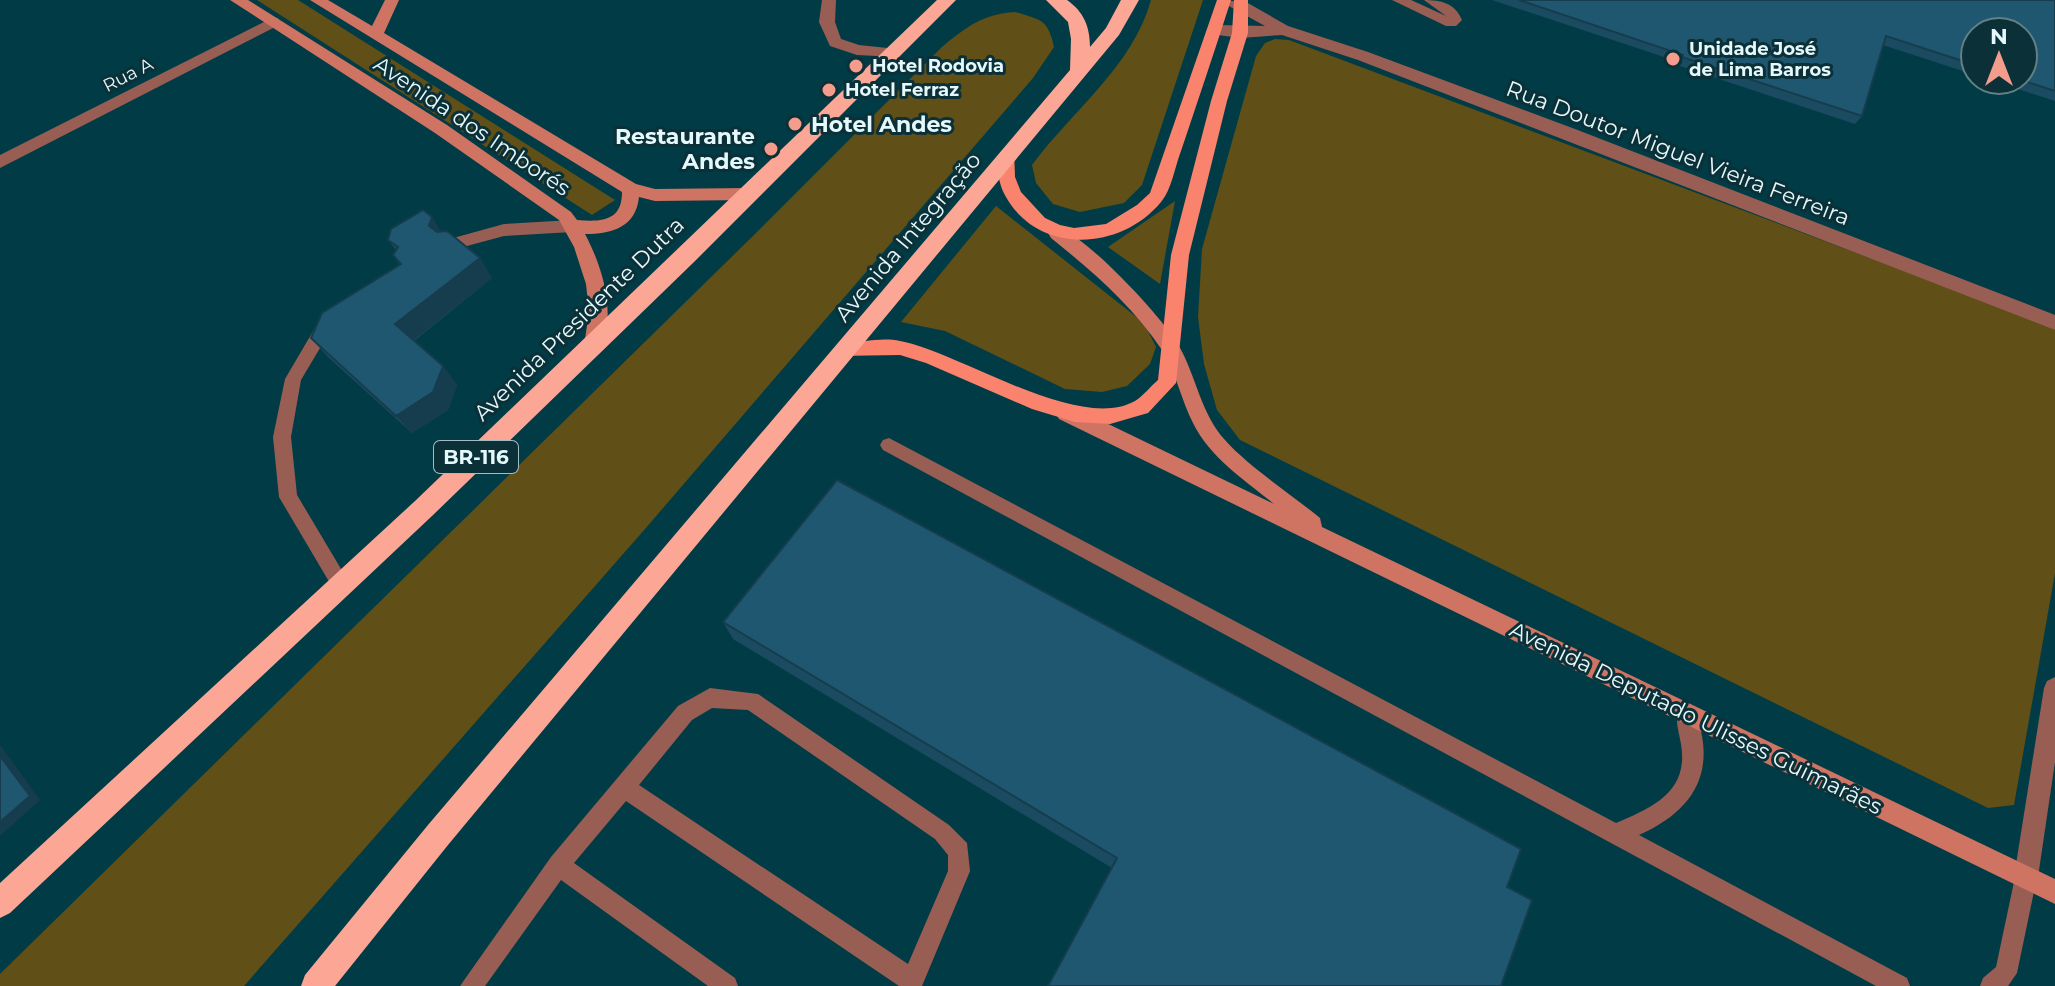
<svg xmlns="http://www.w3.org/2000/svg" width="2055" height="986" viewBox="0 0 2055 986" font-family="Montserrat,sans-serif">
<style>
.green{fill:#604f16}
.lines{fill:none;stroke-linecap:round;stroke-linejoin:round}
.lane{fill:#985e53;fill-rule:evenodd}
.street{fill:#985e53;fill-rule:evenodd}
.secondary{fill:#cf7362;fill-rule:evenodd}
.primary{fill:#f9836d;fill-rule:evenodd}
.highway{fill:#fca796;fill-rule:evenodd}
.wall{fill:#1b4b60}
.shaded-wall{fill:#163d4e}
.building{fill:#1f5770;stroke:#163d4e;stroke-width:2}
.poi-dot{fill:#f49d8c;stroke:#0b3037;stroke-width:3}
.labels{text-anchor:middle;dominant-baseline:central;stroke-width:6;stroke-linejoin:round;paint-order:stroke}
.far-poi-label{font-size:18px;font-weight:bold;fill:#e5f9fd;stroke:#0b3037;text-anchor:start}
.far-street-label{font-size:18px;fill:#e5f9fd;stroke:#0b3037}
.shield{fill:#0b3037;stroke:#a4bdc2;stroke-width:2}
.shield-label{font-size:20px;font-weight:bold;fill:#e5f9fd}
.poi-label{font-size:22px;font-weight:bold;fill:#e5f9fd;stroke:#0b3037;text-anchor:start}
.street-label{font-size:22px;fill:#e5f9fd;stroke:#0b3037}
</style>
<rect width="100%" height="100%" fill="#013c46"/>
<g class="green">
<polygon points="257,0 298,0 615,200 592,215"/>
<path d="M1151,0H1203L1142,185L1124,203L1080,212L1053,204L1036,183L1032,165C1072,111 1133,66 1151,0Z"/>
<path d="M1015,12C1041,20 1048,19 1054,47L1033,78L645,529L244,986H0V974L757,232L942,47C966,27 983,14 1015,12Z"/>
<polygon points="1275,39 1289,40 2032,319 2055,330 2055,573 2014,805 1988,808 1240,440 1217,410 1204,364 1198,317 1202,249 1256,56 1265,43"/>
<polygon points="1175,201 1160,284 1108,247"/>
<polygon points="996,206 1144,323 1156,347 1150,364 1127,386 1102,392 1065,389 945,331 901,322"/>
</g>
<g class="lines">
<g class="lane">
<path d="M1392,0H1411L1446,16L1424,0C1441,0 1455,3 1462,20L1456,26H1446Z"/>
<polygon points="572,220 580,226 572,232 504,236 452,250 444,244 446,240 504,224"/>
<polygon points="328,315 336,321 301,380 291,437 297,495 350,584 348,590 341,593 334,590 279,497 273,437 285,379 322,316"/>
<path d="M889,438L1616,823C1654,807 1689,791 1681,744C1679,732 1674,719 1679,707L1686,704L1693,707C1719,768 1696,810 1639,835L1907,978L1910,986H1876L883,450L880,445L883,440Z"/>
<path d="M710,688L758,694L949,825L967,843L970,871L922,986H899L626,801L574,863L735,978L738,986H708L561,880L485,986H460L551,857L678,706ZM712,708L748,710L935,839L948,855V871L908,964L639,785L692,720Z"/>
<polygon points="2026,866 2034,869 2037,877 2017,973 2008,986 1980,986 1983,978 1996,967 2015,877 2018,869"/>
</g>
<g class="street">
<polygon points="822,0 836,0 835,22 841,39 859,45 897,49 897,57 857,55 830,46 819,22"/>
<polygon points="1218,0 1246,2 1288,26 1368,52 1575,129 2055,315 2055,330 1358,60 1282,35 1240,38 1211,34 1208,30 1216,25 1265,26"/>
<polygon points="274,17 279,19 279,25 0,168 0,155"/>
<polygon points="2055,677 2055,762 2038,877 2034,885 2026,889 2018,885 2014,877 2044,688 2047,681"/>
</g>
<g class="secondary">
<path d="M230,0H248L447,125L571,212L577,220C602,222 622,221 622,192L310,0H328L372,26L385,0H399L384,33L636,184L655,189L747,188L755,194L747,200L655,201L639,197C636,227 612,234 585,234C603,268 617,314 600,351H586L584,346L589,312L586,284L574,247L559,220L435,133Z"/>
<path d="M1057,227C1087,236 1163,318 1179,346C1196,376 1201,414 1225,440C1249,467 1291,494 1320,518L1322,527L2055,879V904L1059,419L1056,413L1059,407H1073L1274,504C1245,480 1210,458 1193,423C1181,400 1176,372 1162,350C1132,305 1092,271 1051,238L1048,233Z"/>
</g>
<g class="primary">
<path d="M1217,0H1231C1215,50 1198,100 1181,151C1175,166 1172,189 1161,202C1121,251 1039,255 1006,197C998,183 995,165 1002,150H1014L1015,177L1021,192L1045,218L1060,225L1074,228L1106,224L1137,205L1150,193Z"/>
<path d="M1234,0H1248V33L1227,101L1189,255L1176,383L1148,413L1110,424L1075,422L1032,409L926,363L900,355L837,356L835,351L837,346L844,344C862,342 882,337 900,341C960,352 1078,433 1135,401C1143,396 1151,386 1158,380L1171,255L1211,101L1232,33Z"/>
</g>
<g class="highway">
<polygon points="937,0 956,0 694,262 432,516 10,913 0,918 0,883 415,501"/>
<path d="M1046,0H1067C1084,12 1090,27 1090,47L1106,28L1121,0H1139L1119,35L448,845L335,986H301L305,975L428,825L1070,70L1071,39L1068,22Z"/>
</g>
</g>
<g class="wall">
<polygon points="1492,0 2055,0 2055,101 1990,80 2023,80 1975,32 1975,75 1883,45 1862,116 1855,124 1677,65 1679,62"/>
<polygon points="441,232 492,278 414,341 443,366 457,385 448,410 412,433 328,357 311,338 400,265 393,255 396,250 388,240"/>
<polygon points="723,622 1507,887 1112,868 733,639"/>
</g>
<g class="shaded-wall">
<polygon points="432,217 445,238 429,226"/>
<polygon points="480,258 492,278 410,343 395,324"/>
<polygon points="443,366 457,385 448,410 412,433 396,416"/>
<polygon points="0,745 40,800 0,836"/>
</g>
<g class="building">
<polygon points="1519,0 2055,0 2055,91 2021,80 2023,80 2023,32 1975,32 1975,65 1886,36 1862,116 1682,57 1683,55"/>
<polygon points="423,210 432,217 429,226 437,232 447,231 480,258 395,324 443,366 433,392 396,416 311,338 322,313 401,264 393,255 398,247 388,240 391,229"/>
<polygon points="837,480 1521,849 1507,887 1532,900 1501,986 1048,986 1117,858 723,622"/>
<polygon points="0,756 30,796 0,822"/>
</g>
<g class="poi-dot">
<circle cx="1673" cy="59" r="8"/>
<circle cx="856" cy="66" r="8"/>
<circle cx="829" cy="90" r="8"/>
<circle cx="795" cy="124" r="8"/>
<circle cx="771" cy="149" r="8"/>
</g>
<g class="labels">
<g class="far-poi-label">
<text x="1689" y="49">Unidade José<tspan x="1689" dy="21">de Lima Barros</tspan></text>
<text x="872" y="66">Hotel Rodovia</text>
<text x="845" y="90">Hotel Ferraz</text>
</g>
<g class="far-street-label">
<text transform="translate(128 75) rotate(-27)">Rua A</text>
</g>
<rect class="shield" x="434" y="441" width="84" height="32" rx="6"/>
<g class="shield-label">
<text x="476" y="457">BR-116</text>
</g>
<g class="poi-label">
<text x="811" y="124">Hotel Andes</text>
<text x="755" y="136" text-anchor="end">Restaurante<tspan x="755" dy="25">Andes</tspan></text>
</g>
<g class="street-label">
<text transform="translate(472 126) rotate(34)">Avenida dos Imborés</text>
<text transform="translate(1678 153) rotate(21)">Rua Doutor Miguel Vieira Ferreira</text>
<text transform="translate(908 237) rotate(-50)">Avenida Integração</text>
<text transform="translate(579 319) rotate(-44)">Avenida Presidente Dutra</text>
<text transform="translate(1696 718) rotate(26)">Avenida Deputado Ulisses Guimarães</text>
</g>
</g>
<g transform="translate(1999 56)"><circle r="38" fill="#0b3037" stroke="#628086" stroke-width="2"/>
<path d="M0-6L14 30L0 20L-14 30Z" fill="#f49d8c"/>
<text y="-12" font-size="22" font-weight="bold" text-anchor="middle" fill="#e5f9fd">N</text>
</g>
</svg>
